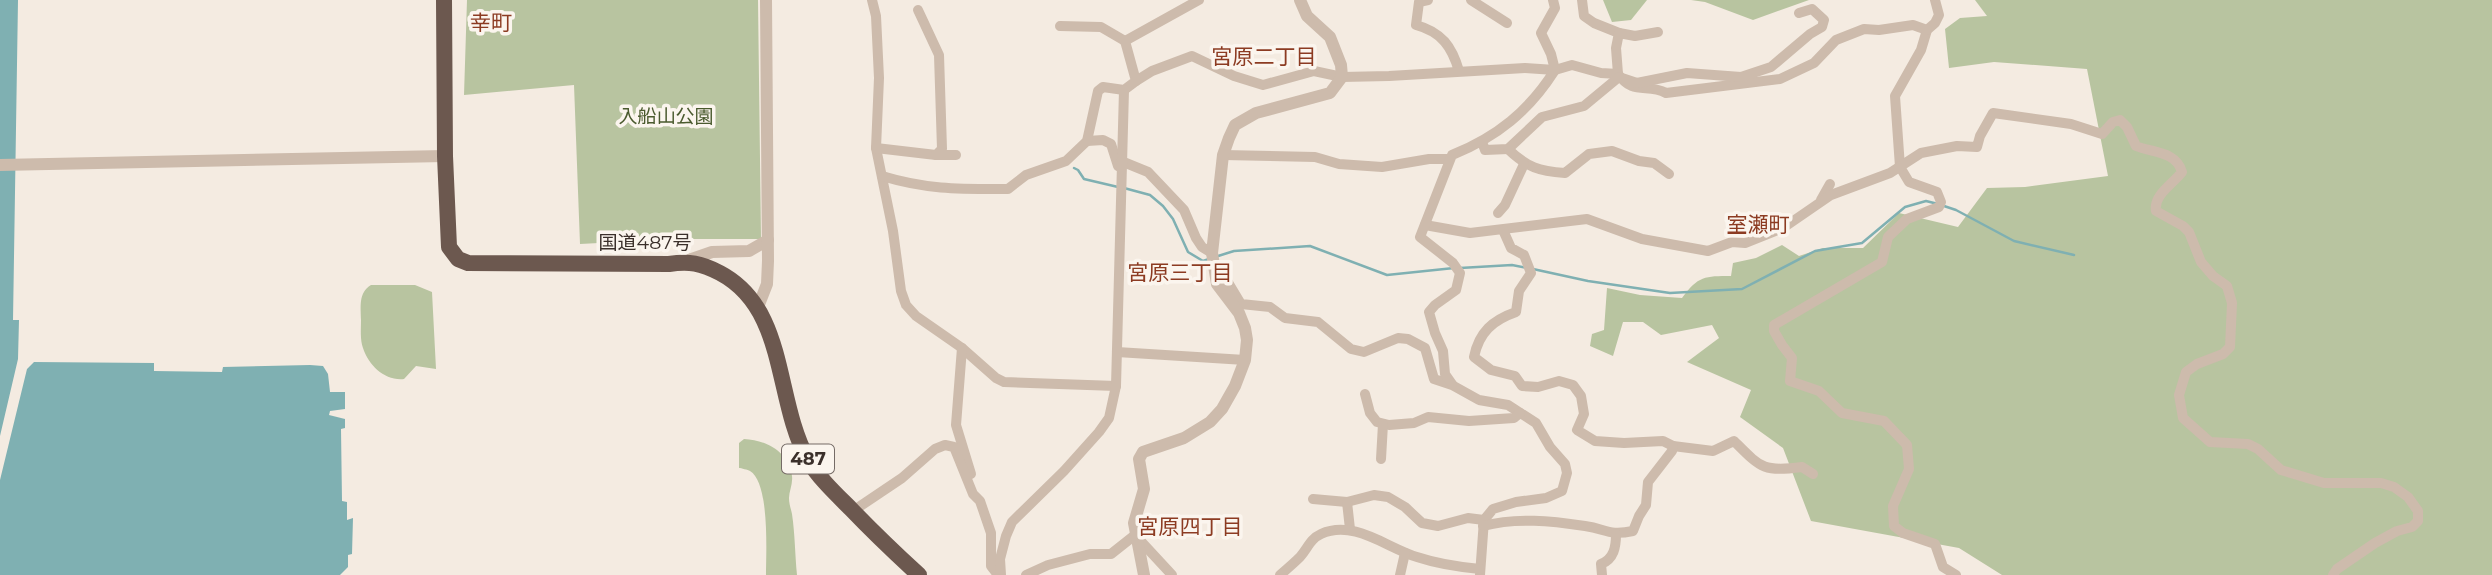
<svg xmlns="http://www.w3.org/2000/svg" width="2492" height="575" viewBox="0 0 2492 575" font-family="Montserrat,'Noto Sans JP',sans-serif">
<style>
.green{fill:#b8c4a0}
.water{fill:#7fb0b2}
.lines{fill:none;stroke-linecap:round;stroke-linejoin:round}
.stream{stroke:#7fb0b2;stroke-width:2.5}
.minor{stroke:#cdbbac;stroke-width:10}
.tertiary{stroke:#cdbbac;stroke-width:12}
.trunk{stroke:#6c584f;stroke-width:16}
.labels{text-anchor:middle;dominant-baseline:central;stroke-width:7;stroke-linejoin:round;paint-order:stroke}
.shield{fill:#fbf5ee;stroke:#756b66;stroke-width:2}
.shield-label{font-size:18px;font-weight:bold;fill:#3b302b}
.park-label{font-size:19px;fill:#4a5a2e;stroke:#fbf5ee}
.street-label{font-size:19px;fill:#3b302b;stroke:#fbf5ee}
.neighbourhood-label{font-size:21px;fill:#8c3b22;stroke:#fbf5ee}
</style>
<rect width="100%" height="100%" fill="#f4ebe1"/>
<g class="green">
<polygon points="467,0 758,0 761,239 675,239 580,244 574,85 464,95"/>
<polygon points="1603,0 1647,0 1631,20 1612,22"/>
<polygon points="1691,0 1809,0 1753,20 1705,2"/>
<path d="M1975,0H2492V575H2002L1959,548L1811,521L1783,448L1740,417L1751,390L1687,362L1719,338L1712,325L1661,335L1643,322H1623L1613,356L1590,346L1592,334L1604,330L1607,288L1640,295L1682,298C1698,276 1705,276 1731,276L1733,263L1756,258L1782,245L1799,256L1823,248H1863L1899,213L1958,227L1987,188L2025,187L2108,176L2087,69L1994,62L1949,68L1945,29L1960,18L1987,16Z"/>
<path d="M371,285H415L432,292L436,369L416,366L404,379C385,381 369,366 363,348C360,340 361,329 361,320C361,307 358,293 371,285Z"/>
<path d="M744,439C766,440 789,452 792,476C793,484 789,491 789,498C789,504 791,509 792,514C795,534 795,555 797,575H766C766,553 770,483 750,471C748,470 741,468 739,468V443Z"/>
</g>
<g class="water">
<polygon points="0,0 18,0 13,320 19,320 18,359 0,436"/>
<polygon points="34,362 154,363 154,371 222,372 223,367 310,365 323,366 328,374 330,392 345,392 345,409 330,411 329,415 345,419 345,428 341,429 342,501 347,502 347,520 353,518 352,554 348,555 348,567 340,575 0,575 0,480 27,369"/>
</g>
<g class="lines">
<g class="stream">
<polyline points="1074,168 1078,170 1084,179 1118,187"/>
<polyline points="1124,188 1150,195 1163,206 1173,219 1188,252 1203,261 1209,259"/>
<polyline points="1944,206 1956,210 2014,241 2074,255"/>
<polyline points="1215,257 1234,251 1310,246 1387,275 1454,268"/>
<polyline points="1460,268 1512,265 1527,268"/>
<polyline points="1533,269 1588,281 1670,293 1742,289 1815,251 1862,243 1905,207 1926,201 1938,204"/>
</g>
<g class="minor">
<polyline points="872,0 876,16 879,78 876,148 893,231 901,291 906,305 916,316 962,348 996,378 1004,382 1116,386"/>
<path d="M1428,0L1419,2L1416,25C1442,32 1452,47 1459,71"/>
<polyline points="1471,0 1507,23"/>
<polyline points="1582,0 1584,16 1594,23 1619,33"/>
<polyline points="1935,0 1939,15 1935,23 1927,30 1921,50 1895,96 1900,167 1909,182 1937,192 1941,202 1939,207 1907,219 1888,237 1882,262 1774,325 1774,331 1782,345 1792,358 1790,381 1819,391 1842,413 1884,421 1907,445 1909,469 1893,506 1894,526 1903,533 1935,544 1943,567 1956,575"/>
<polyline points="1060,26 1101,27 1125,41"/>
<polyline points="1618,74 1616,48 1619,33 1635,36 1658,32"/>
<path d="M1136,81L1152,71L1192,56L1234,76L1263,85L1314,71L1342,77L1389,76L1525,68L1555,70L1572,65L1601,73L1618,74C1633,96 1647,83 1666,93L1780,79L1814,63L1836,40L1864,29L1879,30L1913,25L1927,30"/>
<polyline points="1087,141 1103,140 1111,144 1118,166"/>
<polyline points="1482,142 1485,150 1508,149 1542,117 1584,106 1619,77 1637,83 1687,73 1741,77 1771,67 1810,34 1822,27 1824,20 1812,9 1799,13"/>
<polyline points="876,148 936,155 942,149 939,55 918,10"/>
<path d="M1508,149C1528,168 1539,171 1565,173L1589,154L1612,151L1639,161L1654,163L1669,174"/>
<polyline points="936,155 956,155"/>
<polyline points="1223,155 1315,157 1339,164 1382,167 1429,159 1449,159"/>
<polyline points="1121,161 1148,172 1184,210 1196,238 1202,247 1212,253"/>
<path d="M882,176C928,190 961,189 1008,189L1026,175L1066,161L1087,141L1098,91L1103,87L1124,90L1136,81L1125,41L1199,0"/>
<polyline points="1821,200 1830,184"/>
<polyline points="1498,213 1505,205 1524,164"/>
<path d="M1425,225L1470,233L1587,219L1642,239L1708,251L1732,242L1745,243L1783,228L1831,195L1890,173L1921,153L1957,146L1977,147L1980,136L1993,113L2071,124L2102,134L2113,122L2120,120L2127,127L2136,146C2153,153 2176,151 2182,172C2173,184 2153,195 2156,211L2183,226L2189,232L2201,262L2213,276L2227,286L2232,303L2230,347L2223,354L2197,364L2186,372L2179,395L2183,418L2210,442L2248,444L2258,449L2281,470L2324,483H2381L2394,487L2408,497L2418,511V521L2412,527L2397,531L2375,543L2337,569L2333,575"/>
<path d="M1503,230L1511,248L1524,255L1531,273L1519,291L1516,312C1493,320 1479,332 1474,357L1491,370L1515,376L1522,386L1538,387L1559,381L1573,385L1581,396L1584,414L1577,430L1595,441L1624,443L1663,441L1673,446L1713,451L1734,441C1761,468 1763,472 1802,467L1813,474"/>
<polyline points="1214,267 1226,279 1241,304 1270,307 1285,318 1318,322 1351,349 1364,352 1398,338 1408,339 1425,348 1434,379 1452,385 1479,400 1508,405 1536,423 1550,447 1565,464 1567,473 1562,491 1546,498 1516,502 1493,509 1484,520 1480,575"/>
<polyline points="962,348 956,425 971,474"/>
<polyline points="1117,352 1245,360"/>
<path d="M1452,384L1445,374L1443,351L1435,333L1429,312L1435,305L1456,290L1460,273L1453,263L1420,237L1452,155C1497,137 1529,111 1555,70L1551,54L1541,33L1555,8L1553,0"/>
<polyline points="1365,394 1370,413 1377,422 1389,425 1414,423 1428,417 1469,421 1514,418 1520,413"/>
<polyline points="1381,459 1383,424"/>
<polyline points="1313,499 1347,502 1374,495 1388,497 1405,507 1422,523 1438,526 1468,518 1484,520"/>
<polyline points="1347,502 1350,529"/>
<polyline points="853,511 902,478 935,449 945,445 954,447 973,494 980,501 991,533 991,566 998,575"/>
<path d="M1483,526C1516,517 1552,521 1585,526C1607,529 1608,536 1633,531L1639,516L1646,505L1648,482L1672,451L1673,446"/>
<polyline points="1001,575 1000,559 1006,536 1012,522 1064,471 1099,432 1109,418 1116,386 1124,90"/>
<polyline points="1026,575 1048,565 1090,554 1111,554 1135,535 1172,575"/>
<path d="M1280,575C1287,569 1294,563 1300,557C1308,548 1310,539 1321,534C1354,519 1387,548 1417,557C1438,564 1459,567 1480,569"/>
<polyline points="1400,575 1405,553"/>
<path d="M1602,575L1601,564C1614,559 1616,547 1616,534"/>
</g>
<g class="tertiary">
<polyline points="0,165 445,156"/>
<polyline points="686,261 712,252 749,251 768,240"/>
<polyline points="758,307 767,284 768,261 766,0"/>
<polyline points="1144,575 1134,523 1144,489 1139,459 1143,452 1184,438 1210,422 1222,409 1235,386 1245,360 1247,340 1245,328 1239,313 1217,284 1212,253 1223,155 1229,138 1235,125 1256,113 1330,93 1342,77 1341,65 1330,37 1307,16 1300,0"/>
</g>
<path class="trunk" d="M444,0L445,156L449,247L458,259L468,263L669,264C689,261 701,263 720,273C788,309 774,399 808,460C819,478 835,493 850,508C872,531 895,553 919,575"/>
</g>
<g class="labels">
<rect class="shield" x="782" y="444.5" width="52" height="29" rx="5"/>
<g class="shield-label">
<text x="808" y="459">487</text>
</g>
<g class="park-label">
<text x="666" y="116">入船山公園</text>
</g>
<g class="street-label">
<text x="645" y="242">国道487号</text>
</g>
<g class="neighbourhood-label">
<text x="491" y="22">幸町</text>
<text x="1264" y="56">宮原二丁目</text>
<text x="1758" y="224">室瀬町</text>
<text x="1180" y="272">宮原三丁目</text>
<text x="1190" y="526">宮原四丁目</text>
</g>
</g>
</svg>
